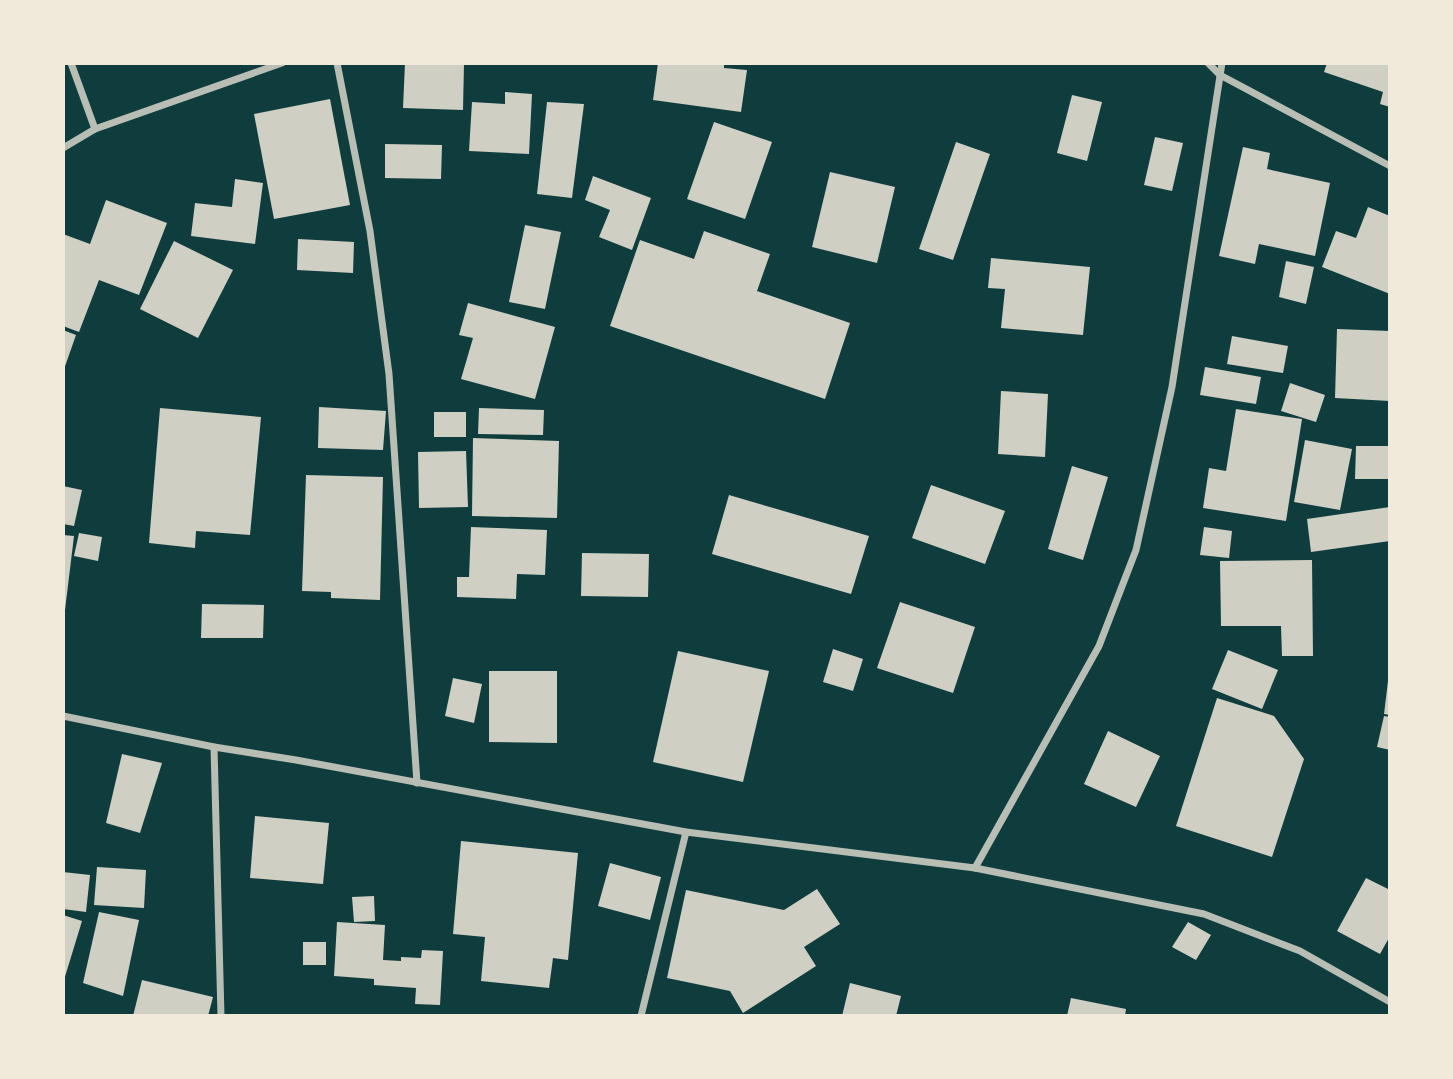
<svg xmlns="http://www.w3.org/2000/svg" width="1453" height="1079" viewBox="0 0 1453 1079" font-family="'DM Sans',sans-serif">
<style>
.building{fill:#cfcfc3}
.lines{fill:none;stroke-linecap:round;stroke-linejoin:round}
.minor{stroke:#b8beb3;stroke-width:7}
</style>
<rect width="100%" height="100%" fill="#0f3d3e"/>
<g class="building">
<polygon points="405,63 464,63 463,110 403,108"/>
<polygon points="658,63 724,63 724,68 747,70 741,112 653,100"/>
<polygon points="1327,63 1390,63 1390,107 1380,104 1383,92 1324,72"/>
<polygon points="505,92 532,94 529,154 469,151 472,102 505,104"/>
<polygon points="1072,95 1102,102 1087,161 1057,153"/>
<polygon points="330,99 350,205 274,219 254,114"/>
<polygon points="547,102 584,104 572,198 537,194"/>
<polygon points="714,122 772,142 745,219 687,199"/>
<polygon points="1155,137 1183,143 1172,191 1144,185"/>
<polygon points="956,142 990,154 953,260 919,249"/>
<polygon points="385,144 442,145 441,179 385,178"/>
<polygon points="1243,147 1270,153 1267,169 1330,183 1315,256 1259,244 1255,264 1219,256"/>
<polygon points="830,172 895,187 877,263 812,247"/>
<polygon points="593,176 651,198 632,250 599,237 610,210 585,200"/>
<polygon points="235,179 263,183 255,244 191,236 195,203 232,207"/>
<polygon points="106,200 167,223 139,295 99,280 79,332 63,326 65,267 63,267 63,234 90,244"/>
<polygon points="1368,207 1390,216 1390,294 1322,267 1336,231 1356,238"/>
<polygon points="525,225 561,232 545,309 509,302"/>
<polygon points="704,231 770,254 757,291 850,323 825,399 610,326 640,240 694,259"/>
<polygon points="298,239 354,242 353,273 297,270"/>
<polygon points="174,241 233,270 198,338 140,309"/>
<polygon points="991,258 1090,267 1083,335 1001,328 1005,289 988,288"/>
<polygon points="1286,261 1314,267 1306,304 1279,297"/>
<polygon points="468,303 555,327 535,399 461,379 473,338 459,335"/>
<polygon points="1337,329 1390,331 1390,401 1335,398"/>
<polygon points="63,330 76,335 63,372"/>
<polygon points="1232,336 1288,346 1283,373 1227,364"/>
<polygon points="1205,367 1261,377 1256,404 1200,395"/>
<polygon points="1290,383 1325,395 1316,422 1281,411"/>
<polygon points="1001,391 1048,394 1045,457 998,454"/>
<polygon points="319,407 386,411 383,450 318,448"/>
<polygon points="160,408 261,417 250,535 196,531 195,548 149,543"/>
<polygon points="479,408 544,410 543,435 478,434"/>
<polygon points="1236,409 1302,419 1286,521 1203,508 1209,468 1226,471"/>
<rect x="434" y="412" width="32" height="25"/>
<polygon points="473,438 559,441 557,518 472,516"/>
<polygon points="1305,440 1352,449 1340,510 1294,502"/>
<polygon points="1356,446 1390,446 1390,479 1355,479"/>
<polygon points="466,451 468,507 419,508 418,452"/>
<polygon points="1072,466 1108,477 1083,560 1048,549"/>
<polygon points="306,475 383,477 380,600 331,598 331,592 302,591"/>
<polygon points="931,485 1005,511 985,564 912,538"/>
<polygon points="63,486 82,490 74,526 63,524"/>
<polygon points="729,495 869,536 851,594 712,554"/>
<polygon points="1390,507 1390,541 1311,552 1307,519"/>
<polygon points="471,527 547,530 545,575 517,574 516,599 457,597 457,577 469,577"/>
<polygon points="1204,527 1232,531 1229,558 1200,555"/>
<polygon points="79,533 102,537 98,561 74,556"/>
<polygon points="63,535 74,536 65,610 63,610"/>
<polygon points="582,553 649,554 648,597 581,596"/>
<polygon points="1312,560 1313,656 1282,656 1281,626 1221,626 1220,561"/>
<polygon points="900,602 975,627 953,693 877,668"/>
<polygon points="202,604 264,605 263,638 201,638"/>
<polygon points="833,649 863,659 853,691 823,682"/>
<polygon points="1228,650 1278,670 1262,709 1212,689"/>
<polygon points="678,651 769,671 743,782 653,762"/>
<polygon points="489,671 557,671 557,743 489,742"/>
<polygon points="453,678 482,684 474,723 445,716"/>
<polygon points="1388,681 1390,682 1390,715 1384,714"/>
<polygon points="1217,698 1274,716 1304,759 1272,857 1176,826"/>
<polygon points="1384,716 1390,717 1390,750 1377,747"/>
<polygon points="1108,731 1160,756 1136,807 1084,784"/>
<polygon points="122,754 162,763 140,833 106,823"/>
<polygon points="255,816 329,823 323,884 250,878"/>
<polygon points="461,841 578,853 568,960 553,958 549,988 481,981 485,937 453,934"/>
<polygon points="610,863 661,877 650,920 598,906"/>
<polygon points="97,867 146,870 144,908 94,905"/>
<polygon points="63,872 90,875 86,912 63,909"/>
<polygon points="1366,878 1390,890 1390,936 1380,954 1337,931"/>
<polygon points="817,889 840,924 804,947 816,966 743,1013 730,991 667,978 686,890 784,910"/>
<polygon points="374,896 375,921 354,922 352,897"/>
<polygon points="99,912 139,920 123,996 83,983"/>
<polygon points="63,915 82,921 64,980 63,980"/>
<polygon points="337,922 385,925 383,960 401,961 401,957 421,958 422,950 443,951 440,1005 415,1004 416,988 374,985 374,979 334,976"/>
<polygon points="1188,922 1211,935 1196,960 1172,947"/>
<rect x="303" y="942" width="23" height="23"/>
<polygon points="142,980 213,997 208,1016 133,1016"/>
<polygon points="850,983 901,996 896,1016 842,1016"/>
<polygon points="1071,998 1126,1009 1125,1016 1067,1016"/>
</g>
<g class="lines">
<g class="minor">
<polyline points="71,63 95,129"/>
<polyline points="337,63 370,231 389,374 417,783"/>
<polyline points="1208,63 1220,75 1390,166"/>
<polyline points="63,148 95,129 282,63"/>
<polyline points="63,716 214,747 296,760 686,832 975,868 1204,914 1300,951 1390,1002"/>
<polyline points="214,747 221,1016"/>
<polyline points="975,868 1099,646 1136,550 1172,387 1222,63"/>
<polyline points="641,1016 686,832"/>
</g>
</g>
<rect width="1453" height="1079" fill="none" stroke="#f1e9da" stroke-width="130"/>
</svg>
